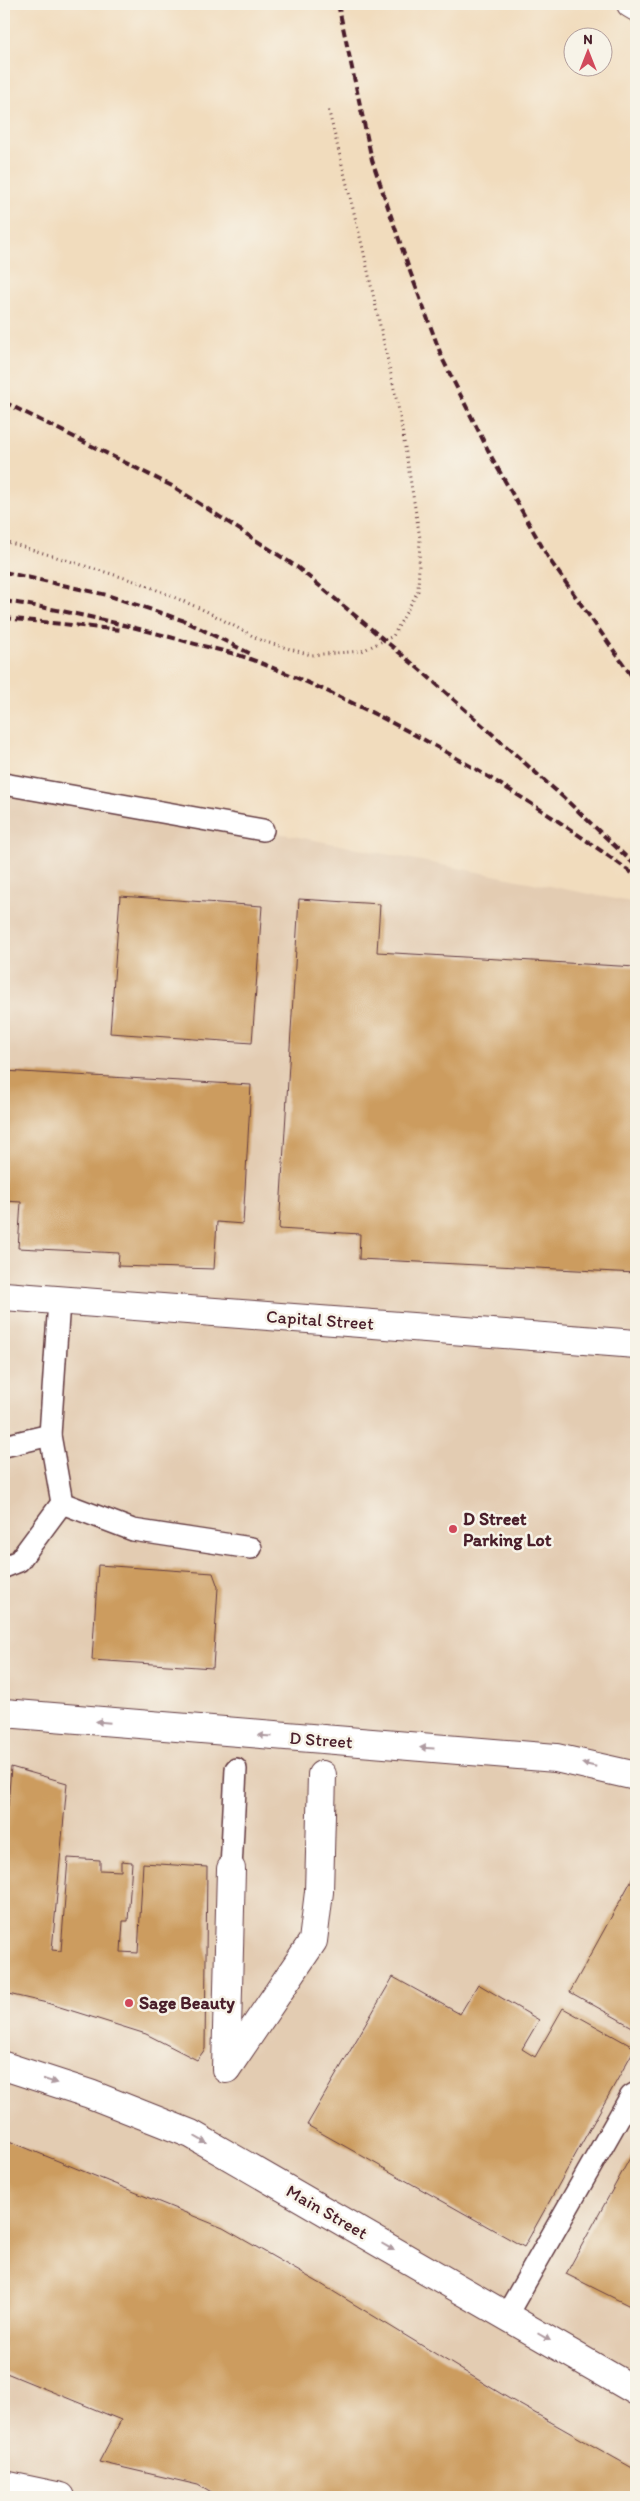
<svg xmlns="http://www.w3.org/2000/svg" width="640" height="2501" viewBox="0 0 640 2501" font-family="Itim,sans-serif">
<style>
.built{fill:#e3ccb2}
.building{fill:#cc9c5e}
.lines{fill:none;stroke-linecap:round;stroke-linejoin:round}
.lane-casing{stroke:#633b41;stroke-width:24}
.street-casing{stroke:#633b41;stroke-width:30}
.secondary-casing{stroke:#633b41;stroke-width:30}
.highway-casing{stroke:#633b41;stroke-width:30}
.path{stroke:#633b41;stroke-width:3;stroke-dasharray:1 4;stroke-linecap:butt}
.lane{stroke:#fff;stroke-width:21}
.street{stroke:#fff;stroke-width:28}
.secondary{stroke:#fff;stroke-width:28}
.highway{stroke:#fff;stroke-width:28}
.rail{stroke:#4a1f2b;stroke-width:4;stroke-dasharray:8 4;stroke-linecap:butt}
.oneway{fill:#ae9aa0}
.poi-dot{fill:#d1495b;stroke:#f7f3e8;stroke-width:2}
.labels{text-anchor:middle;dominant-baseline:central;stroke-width:5;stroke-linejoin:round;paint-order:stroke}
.street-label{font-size:18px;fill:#4a1f2b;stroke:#f7f3e8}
.poi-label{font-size:18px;font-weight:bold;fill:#4a1f2b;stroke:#f7f3e8;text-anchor:start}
</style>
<rect width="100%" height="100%" fill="#f7f3e8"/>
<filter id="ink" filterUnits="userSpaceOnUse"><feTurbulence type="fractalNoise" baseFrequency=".02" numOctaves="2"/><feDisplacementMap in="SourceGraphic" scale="10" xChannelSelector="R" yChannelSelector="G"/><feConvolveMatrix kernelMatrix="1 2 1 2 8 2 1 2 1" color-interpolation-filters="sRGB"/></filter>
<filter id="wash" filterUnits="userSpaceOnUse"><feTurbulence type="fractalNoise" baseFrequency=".0096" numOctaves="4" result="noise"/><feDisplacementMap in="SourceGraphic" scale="20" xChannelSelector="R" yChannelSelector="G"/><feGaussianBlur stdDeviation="1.12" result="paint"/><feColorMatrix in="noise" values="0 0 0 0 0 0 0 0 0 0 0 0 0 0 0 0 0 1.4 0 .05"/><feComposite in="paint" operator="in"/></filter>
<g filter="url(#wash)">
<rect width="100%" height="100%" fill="#f1dcbd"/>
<polygon class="built" points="4,784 263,830 636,903 636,2497 4,2497"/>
<g id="blocks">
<g class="building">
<polygon points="120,896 262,906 252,1043 110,1033"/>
<polygon points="299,899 380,904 377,952 636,967 636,1273 359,1259 360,1234 279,1229"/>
<polygon points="4,1071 251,1085 243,1224 217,1222 214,1269 118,1266 119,1253 18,1248 21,1202 4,1201"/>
<polygon points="98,1565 213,1573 218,1587 213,1668 92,1660"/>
<polygon points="11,1767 67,1783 52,1950 61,1951 68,1858 100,1860 100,1870 121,1871 121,1861 132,1862 128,1921 123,1921 121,1952 138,1953 143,1863 207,1867 205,2049 197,2060 146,2034 47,2003 4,1993 4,1805 8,1806"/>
<polygon points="636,1872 636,2029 570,1992"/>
<polygon points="393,1977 460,2014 478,1984 539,2020 522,2049 535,2057 563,2008 635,2048 524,2247 307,2125"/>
<polygon points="4,2139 223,2228 321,2284 508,2398 636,2470 636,2497 218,2497 198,2485 99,2462 121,2420 4,2372"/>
<polygon points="636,2147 636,2309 566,2274"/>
</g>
</g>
</g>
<g filter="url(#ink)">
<use href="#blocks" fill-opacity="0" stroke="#633b41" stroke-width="1"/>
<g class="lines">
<g class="lane-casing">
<g id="lane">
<polyline points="4,784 263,830"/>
<polyline points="59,1301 50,1435 62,1503 133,1530 251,1548"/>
<polyline points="4,1446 50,1435"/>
<polyline points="4,1567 19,1561 62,1503"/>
<polyline points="231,1869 236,1769"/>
<polyline points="506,2316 631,2096 636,2093"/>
</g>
</g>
<g class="street-casing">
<g id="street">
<polyline points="4,1296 636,1344"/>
<polyline points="227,2068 313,1941 319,1892 322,1775"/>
<polyline points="226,2069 231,1869"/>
<polyline points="4,2485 61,2497"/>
</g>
</g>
<g class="secondary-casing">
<g id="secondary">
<polyline points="4,1713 556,1758 636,1776"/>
<polyline points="4,2066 90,2094 191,2134 636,2391"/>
</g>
</g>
<g class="highway-casing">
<polyline id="highway" points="631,4 636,7"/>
</g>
<polyline class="path" points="4,541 141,583 206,611 262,641 311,655 362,651 393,636 418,591 420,538 399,411 363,249 328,108"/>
<use href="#lane" class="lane"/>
<use href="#street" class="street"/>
<use href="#secondary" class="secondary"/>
<use href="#highway" class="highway"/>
<g class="rail">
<polyline points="338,4 372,160 408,266 443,360 492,458 549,559 636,682"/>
<polyline points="4,402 174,487 297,567 425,674 563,797 636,866"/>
<polyline points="4,572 107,595 185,621 251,654"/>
<path d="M4,601C66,610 127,625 188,642C209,648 232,652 253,660C390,713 518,789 636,876"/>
<polyline points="4,618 121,630"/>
</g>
</g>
<defs><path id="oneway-solid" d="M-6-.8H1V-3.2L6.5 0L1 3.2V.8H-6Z" transform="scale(1.25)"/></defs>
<g class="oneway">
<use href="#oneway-solid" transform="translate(103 1722) rotate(-175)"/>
<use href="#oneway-solid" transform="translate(265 1736) rotate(-176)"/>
<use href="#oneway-solid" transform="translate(427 1748) rotate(-176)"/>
<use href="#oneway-solid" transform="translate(589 1765) rotate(-167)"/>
<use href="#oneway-solid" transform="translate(50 2081) rotate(18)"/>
<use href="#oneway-solid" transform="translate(201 2140) rotate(30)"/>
<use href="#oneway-solid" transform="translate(388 2247) rotate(30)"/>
<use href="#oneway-solid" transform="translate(544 2337) rotate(30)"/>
</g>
</g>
<g class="poi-dot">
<circle cx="453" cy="1529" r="5"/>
<circle cx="129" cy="2003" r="5"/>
</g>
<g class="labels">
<g class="street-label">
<text transform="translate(320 1320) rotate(4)">Capital Street</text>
<text transform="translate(321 1740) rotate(4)">D Street</text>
<text transform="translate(327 2212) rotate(30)">Main Street</text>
</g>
<g class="poi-label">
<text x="463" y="1519">D Street<tspan x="463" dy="21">Parking Lot</tspan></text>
<text x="139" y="2003">Sage Beauty</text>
</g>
</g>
<rect width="640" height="2501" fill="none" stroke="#f7f3e8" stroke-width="20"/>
<g transform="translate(588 52)"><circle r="24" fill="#f7f3e8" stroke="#b29e9c"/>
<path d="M0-4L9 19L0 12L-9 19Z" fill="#d1495b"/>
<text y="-8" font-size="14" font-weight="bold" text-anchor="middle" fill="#4a1f2b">N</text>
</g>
</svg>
